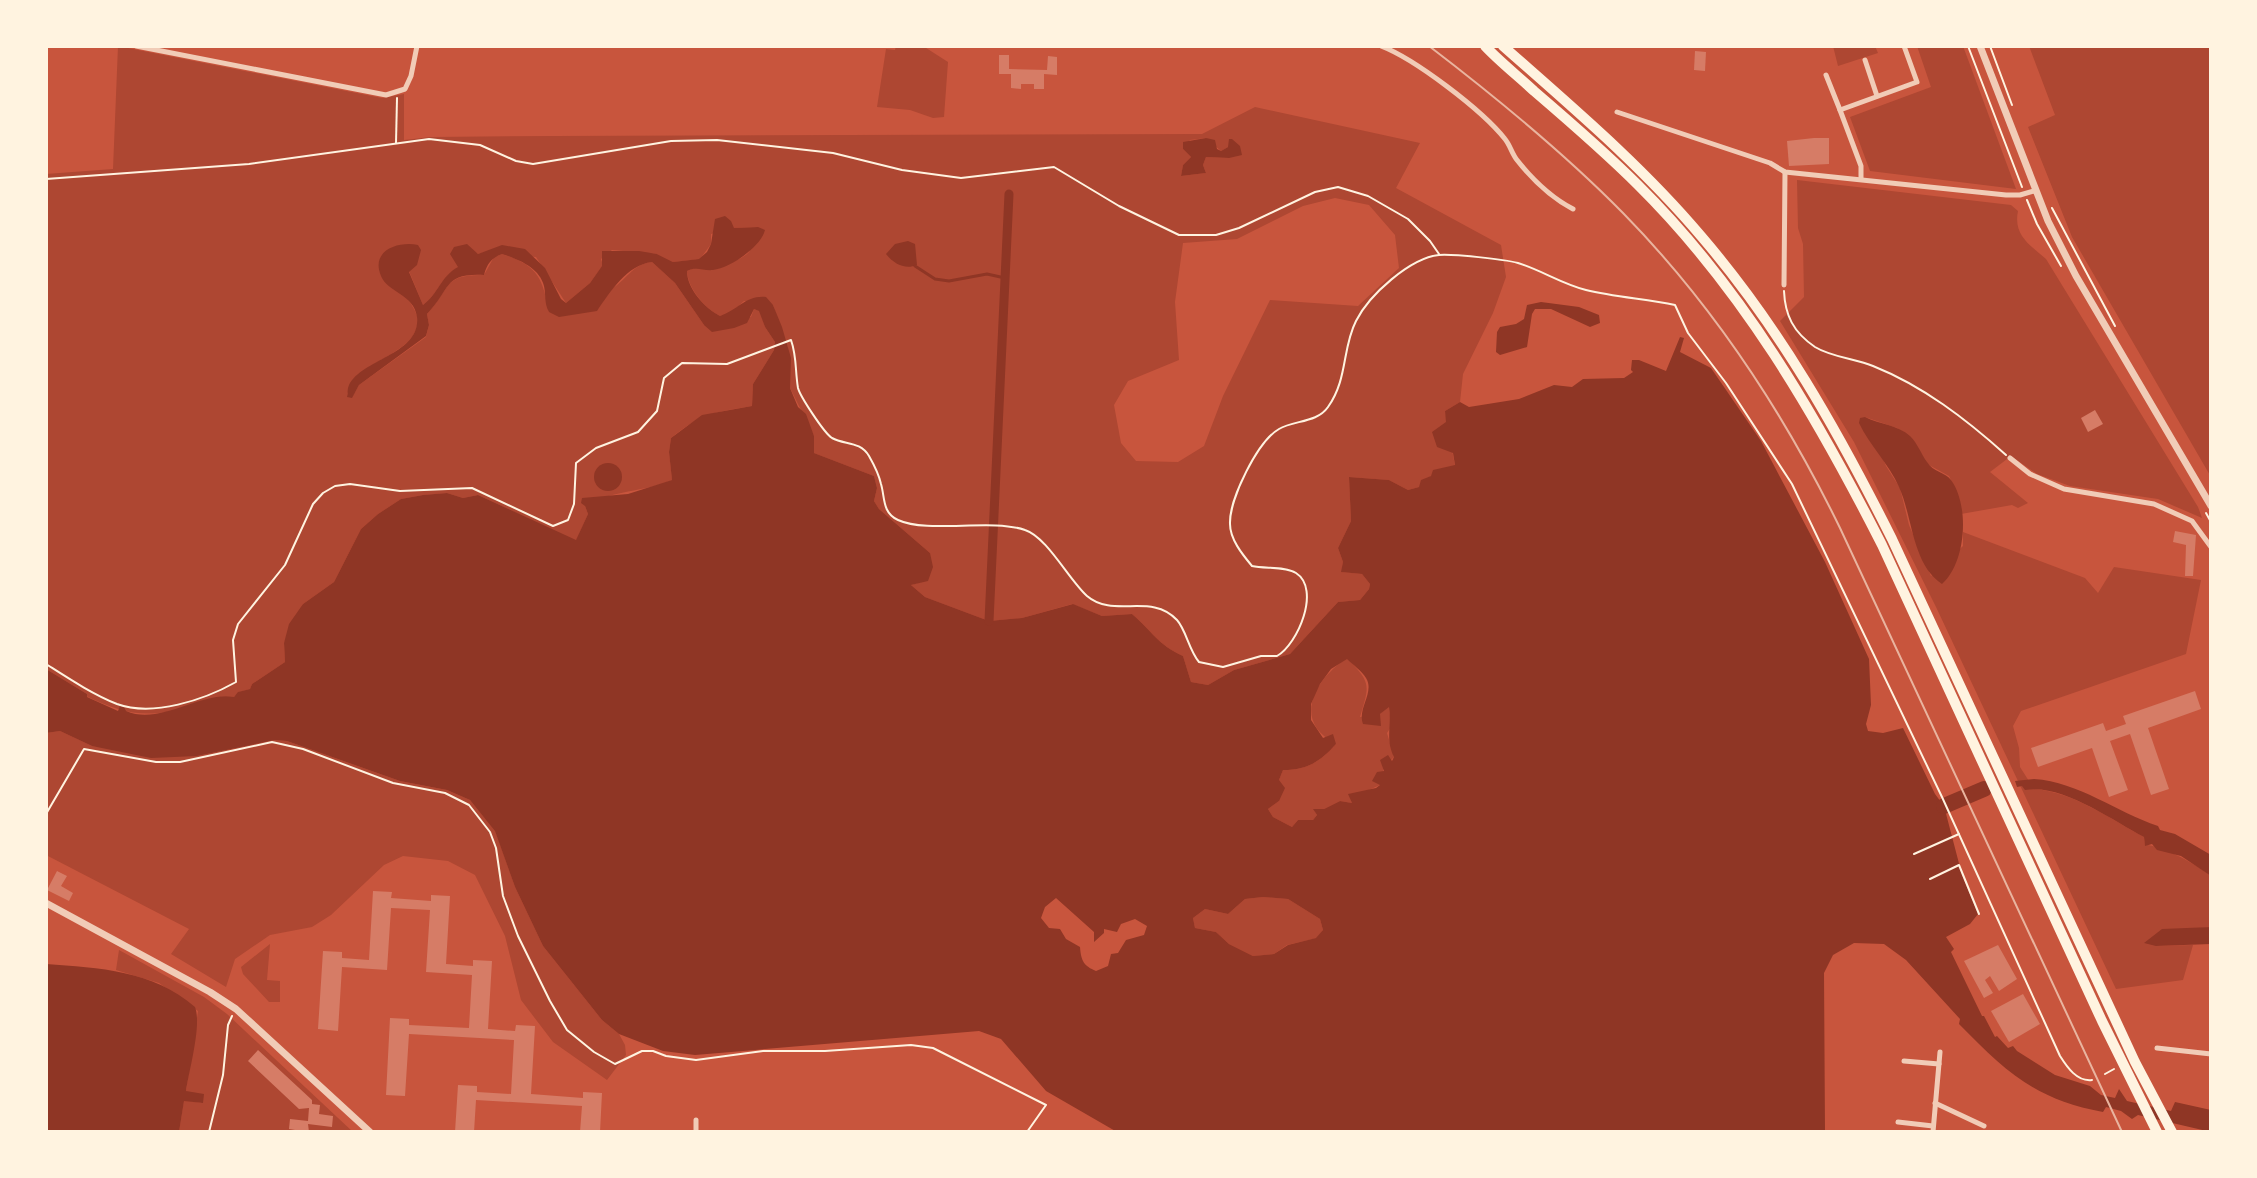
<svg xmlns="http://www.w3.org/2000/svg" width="2257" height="1178" viewBox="0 0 2257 1178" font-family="Karla,sans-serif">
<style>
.green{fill:#ae4732;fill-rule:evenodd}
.water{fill:#8f3625;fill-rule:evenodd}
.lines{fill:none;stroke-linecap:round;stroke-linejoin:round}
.stream{stroke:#8f3625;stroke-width:3}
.canal{stroke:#8f3625;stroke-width:9}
.river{stroke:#8f3625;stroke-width:16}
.building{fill:#d67c66}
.path{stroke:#fff3e0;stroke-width:2}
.minor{stroke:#f1ccb7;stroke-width:5}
.tertiary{stroke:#f1ccb7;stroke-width:7}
.motorway{stroke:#fff3e0;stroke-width:10}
.tram{stroke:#e9b49f;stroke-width:2}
</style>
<rect width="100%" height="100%" fill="#c8553d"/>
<g class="green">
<path d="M118,46L382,98L404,94V140L431,137L554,136L1202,134L1255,107L1420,143L1396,188L1501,245L1506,277L1493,313L1463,374L1460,402L1445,411L1455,466L1431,476L1419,487L1408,490L1389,480L1349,477L1351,521L1338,548L1343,562L1342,572L1362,574L1370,584L1369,589L1360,600L1338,602L1290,654L1234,670L1208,685L1191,682L1183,656C1157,644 1153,632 1132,614L1102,616L1072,604L1022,618L989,621L925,597L911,585L928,580L930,553L879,509L874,501L877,488L874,476L814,453V436L790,388L788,348L773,305L744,301L731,313L720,316C705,308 688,289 687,271L694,268C708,271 739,263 749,252C753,246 755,234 758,227L734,228L711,234V244L700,259L673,262L657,254L612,250L601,259L603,265L590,283L566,303L536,257L485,252L478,254L472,250L456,260L459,267C441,276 438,294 423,305L409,271L380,264C389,276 414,303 417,316C424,355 351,359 347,397H352L359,385L426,337L429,325L427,314C451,288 443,274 484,275L494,257L502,254C538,266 542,277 549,312C569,305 592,300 610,290C626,281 632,264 652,262L675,283L704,325L751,317L754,309L760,311L765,327L775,342L774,350L753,384L752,406C713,413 703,412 671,438L669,452L672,480C645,492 611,490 585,506L588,514L576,541L478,495L463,498L447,493L423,495L401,499L378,514L361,529L334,582L303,604L284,643L285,662L252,684L250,689L239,692L234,697C216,694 201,703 184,708C145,719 122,713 86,696L87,694L46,669V174L113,169ZM1206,138L1221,151L1228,147L1229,158L1206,157L1203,165L1206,173L1181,176L1183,165L1191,157L1183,149L1190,140ZM1335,198L1369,205L1395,235L1399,268L1358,306L1270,300L1223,396L1204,446L1178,462L1136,461L1121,443L1114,405L1128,381L1179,360L1175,302L1183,243L1237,239L1303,206Z"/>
<polygon points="896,46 923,46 948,62 944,117 933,118 910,110 877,107 886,49 895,50"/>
<polygon points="1833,46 1875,46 1878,53 1838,66"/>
<polygon points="1917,46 1963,46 2016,189 1870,171 1850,117 1931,87"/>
<polygon points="2029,46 2211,46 2211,477 2072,237 2028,127 2055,115"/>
<path d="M1797,180L2011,205L2018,211C2013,235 2030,245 2046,259L2198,507L2202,518L2158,499L2070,486L2037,474L2011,456L1990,472L2028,503L2018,508L2012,505L1961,514L1954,486L1949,476L1929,465L1897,428L1865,417L1886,466L1900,488L1909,525L1931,576L1963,546V532L2085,578L2098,593L2114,567L2201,580L2186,654L2021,711L2013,726L2019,748L2020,767L2034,789C2074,792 2110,819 2144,837L2145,845C2160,844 2199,866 2211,876V927L2187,929L2156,946L2193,945L2183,980L2116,989L1936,607L1854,442L1780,321L1804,297L1803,244L1798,228Z"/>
<path d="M1347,658C1371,683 1370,684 1360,717L1380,714L1389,706L1391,727L1387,733L1394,757L1384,767L1380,785L1362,793L1349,794L1352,803L1340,801L1324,809L1314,810L1317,815L1313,820H1298L1292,827L1273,817L1268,809L1279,801V780L1283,770C1307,770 1320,762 1336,744C1291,721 1315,679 1347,658Z"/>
<polygon points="60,731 92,746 197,756 275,740 287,741 400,781 447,790 470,800 495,830 515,887 543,946 602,1020 619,1034 625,1045 626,1055 607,1080 553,1042 521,1000 505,936 475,875 448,861 403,856 384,865 331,915 312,927 270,935 235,959 226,987 171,954 189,929 46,855 46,733"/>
<polygon points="1263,897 1288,899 1320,919 1323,930 1317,938 1287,945 1274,954 1253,956 1229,944 1216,932 1195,928 1193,918 1205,909 1228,914 1245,899"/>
<polygon points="270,944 267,980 280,981 280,1002 269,1002 243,974 241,967"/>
<polygon points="119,950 204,997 227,1014 353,1132 179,1132 184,1100 202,1103 186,1091 198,1011 159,983 116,970"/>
</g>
<g class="water">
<polygon points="1206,138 1215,140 1217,149 1221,151 1228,147 1229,139 1232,139 1240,146 1242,155 1229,158 1206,157 1203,165 1206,173 1181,176 1183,165 1191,157 1183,149 1183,142"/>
<path d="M725,216L731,221L734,228L758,227L765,230C761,247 730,268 713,270C703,271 696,266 687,271C687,289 705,308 720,316C738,310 746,295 766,297L773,305L782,327L791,358L790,388L798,407L806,414L814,436V453L874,476L877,488L874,501L879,509L930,553L933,567L928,581L911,585L925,597L989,621L1022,618L1073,604L1102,616L1132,614C1153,632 1157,644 1183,656L1191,682L1208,685L1234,670L1290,654L1338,602L1360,600L1369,589L1370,584L1362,574L1341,572L1343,562L1338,548L1351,521L1349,477L1389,480L1408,490L1419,487L1421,480L1431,476L1433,470L1455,465L1453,453L1437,447L1432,432L1446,422L1445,411L1460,402L1469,407L1519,399L1554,385L1572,387L1583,379L1624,378L1633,372L1631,370L1632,360H1639L1666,371L1680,337L1684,338L1680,352L1711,368L1761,441L1825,562L1869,659L1871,705L1866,724L1868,731L1883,733L1903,728L1935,794L1944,806L1962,875L1978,914L1970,924L1946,937L1954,949L1951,952L1982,1016H1984L1995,1037L1997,1036L2008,1048L2013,1046L2017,1051L2055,1075L2090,1086L2101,1095L2115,1098L2119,1089L2127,1101L2171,1111L2175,1102L2211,1110V1132L2138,1115L2132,1119L2121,1111L2106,1107L2103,1112C2036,1100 2006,1072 1959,1024L1960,1019L1906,960L1884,944L1854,943L1833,955L1824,973L1825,1132H1117L1046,1091L1001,1039L979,1031L695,1055L663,1051L619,1034L602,1020L543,946L515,887L495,831L470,800L447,790L400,781L287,741L275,740L197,756L151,758L92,746L60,731L46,733V669L87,694V697L118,711L120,706L124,707L126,711C160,726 201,691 234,697L238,692L250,689L252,684L285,662L284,643L289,624L303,604L334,582L361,529L378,514L401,499L423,495L447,493L463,498L478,495L576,540L588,514L585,506L581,503L582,498L628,494L672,480L669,452L671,438L702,415L752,406L753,384L774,350L775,342L765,327L759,311L754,309L747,323L734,328L712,332L704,325L675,283L652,262C627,265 610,292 597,311L559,317L549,312C544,303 546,295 544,286C540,268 518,259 502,254C491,258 487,264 484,275C443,273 452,288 427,314L429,325L426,336L359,385L352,398L347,397C348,393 347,389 349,385C362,359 421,354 417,317C414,294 387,292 381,276C370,250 399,241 418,245L421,250L417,265L409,272L423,305C438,294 441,276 458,267L450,254L454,247L467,244L478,254L502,245L525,249L545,268L561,299L566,303L590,283L602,266V251H639L657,254L673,262L699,259L707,252L711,244L715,219ZM1347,659C1353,665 1362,671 1366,678C1375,692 1357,709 1363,724L1381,726L1380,714L1389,707C1392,726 1385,739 1394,757L1392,761L1388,755L1380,760L1384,771L1377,772L1372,781L1380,785L1376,788L1348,794L1352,803L1340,801L1324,809H1313L1317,815L1313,820H1298L1292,827L1273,817L1268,809L1279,801L1285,788L1279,780L1283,770C1307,770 1320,762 1336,744L1333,734L1323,738L1311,720V704L1320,684L1331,669ZM1263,897L1288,899L1320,919L1323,930L1316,938L1288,945L1274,954L1253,956L1229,944L1216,932L1195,928L1193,918L1205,909L1228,914L1245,899ZM1056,898L1094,932V942L1104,933V929L1117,932L1121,924L1135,919L1147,926L1144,935L1126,940L1118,953L1111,954L1108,966L1096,971C1084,966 1081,961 1080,947L1066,939L1060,929L1049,928L1041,918L1045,907Z"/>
<path d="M908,241L915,244L917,265C905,270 894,264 886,254L895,244Z"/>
<polygon points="1541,302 1579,307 1599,315 1600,323 1590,327 1551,309 1535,309 1532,314 1527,347 1500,355 1496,352 1497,332 1500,327 1516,324 1524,319 1527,305"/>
<path d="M1865,417C1879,424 1898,425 1910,436C1918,444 1921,454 1927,462C1933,472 1945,472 1951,480C1970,506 1966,563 1942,584C1912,564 1913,518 1899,487C1889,464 1870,446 1859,423L1860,418Z"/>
<circle cx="608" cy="477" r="14"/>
<path d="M2034,779C2079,782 2116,812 2158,826L2160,830L2175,834L2211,855V876L2181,856L2157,850L2152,844L2145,846L2144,837C2112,820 2061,783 2025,790L2022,786L2017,787L2015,781Z"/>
<polygon points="2211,927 2211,944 2156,946 2144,943 2162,929"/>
<path d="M46,964C99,968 153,970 195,1007C202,1025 189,1070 186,1091L204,1094L203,1103L184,1101L179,1132H46Z"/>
</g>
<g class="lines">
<polyline class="stream" points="915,266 935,279 949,281 987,274 1005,278"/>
<polyline class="canal" points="989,621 1009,194"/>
<polyline class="river" points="1944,806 1984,789"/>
</g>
<g class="building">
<polygon points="1695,51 1706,52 1705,71 1694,70"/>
<polygon points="999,55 1009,55 1009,69 1047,70 1048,56 1057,57 1057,75 1044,74 1044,89 1034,89 1034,84 1021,84 1021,89 1011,88 1011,74 999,74"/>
<polygon points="1814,138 1829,138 1829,164 1789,166 1787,141"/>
<polygon points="2095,410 2103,424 2088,432 2081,418"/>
<polygon points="2175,531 2196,535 2193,576 2185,576 2186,545 2173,542"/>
<polygon points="2195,691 2201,709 2148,728 2169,789 2151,795 2130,734 2110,741 2128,790 2109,797 2092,748 2038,767 2031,748 2103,723 2106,731 2126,724 2123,716"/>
<polygon points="57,871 67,876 61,886 73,893 69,901 47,890"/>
<polygon points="373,891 392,892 391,898 431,901 431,895 450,896 446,964 473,966 473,960 492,961 488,1029 515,1031 516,1025 535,1026 531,1094 583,1098 583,1092 602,1093 600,1132 580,1132 582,1106 476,1100 474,1132 455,1132 458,1085 477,1086 477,1092 511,1094 514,1040 409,1034 405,1096 386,1095 390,1018 409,1019 409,1025 469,1028 472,975 426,972 430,910 391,908 387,970 342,967 338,1031 318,1029 323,951 342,952 342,958 369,960"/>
<polygon points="1998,945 2017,979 1999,991 1990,976 1985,980 1993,993 1984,998 1964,961"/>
<polygon points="2023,994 2040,1024 2009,1042 1991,1011"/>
<polygon points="258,1050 312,1100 312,1104 320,1105 319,1114 333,1116 332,1127 308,1124 309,1132 295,1132 295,1130 289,1129 290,1119 308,1121 309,1108 299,1109 248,1061"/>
</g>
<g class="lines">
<g class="path">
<polyline points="1968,46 2022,187"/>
<polyline points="1990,46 2012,105"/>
<polyline points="396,143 397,98"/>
<polyline points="46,179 249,164 429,139 480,145 516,161 533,164 671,141 717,140 833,153 902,170 961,178 1054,167 1119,206 1179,235 1216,235 1239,228 1315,192 1338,187 1368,196 1408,219 1430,241 1439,254"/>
<polyline points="2027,200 2037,224 2061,266"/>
<polyline points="2052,208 2115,326"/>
<path d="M1784,291C1785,315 1793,332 1815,347C1831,357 1856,359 1873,366C1923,386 1966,419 2006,455"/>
<polyline points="2206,513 2211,522"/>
<path d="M46,664C68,678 92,694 117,704C153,717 204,700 236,682L233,640L238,624L285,565L313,504L323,493L335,486L350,484L400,491L472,488L553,526L568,520L574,504L576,463L596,448L638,432L657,411L664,378L682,363L727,364L791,340C797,357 795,371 798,388C800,396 824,433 832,438C845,445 860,441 869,456C873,463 879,475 881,484C885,497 882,513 898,520C929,534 990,518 1025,530C1047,537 1069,580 1087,596C1114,619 1151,592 1177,620C1186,630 1189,650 1199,662L1223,667L1261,656H1277C1298,644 1321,589 1296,573C1285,566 1265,569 1252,566C1242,554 1230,539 1230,524C1229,499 1258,441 1279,429C1294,420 1317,423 1328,407C1348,379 1342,348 1356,321C1369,295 1410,258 1439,255C1454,254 1503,259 1518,263C1541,270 1562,284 1586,290C1615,297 1646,299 1675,305L1688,333L1726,383L1792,484L1942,797L2060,1056C2067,1067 2077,1082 2092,1080"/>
<polyline points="46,814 84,749 156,762 180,762 272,742 303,749 393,783 445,793 469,805 490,832 496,848 503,896 518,936 550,1001 567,1030 594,1052 615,1064 642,1051 653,1051 666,1056 696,1060 763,1051 825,1051 911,1045 933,1048 1046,1105 1027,1132"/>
<polyline points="1914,854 1959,834"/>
<polyline points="1930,879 1959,865 1979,914"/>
<polyline points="2105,1074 2114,1069"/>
<polyline points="209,1132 223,1075 228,1025 232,1016"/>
</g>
<g class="minor">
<polyline points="136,46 386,95 405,89 411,76 417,46"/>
<path d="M1381,46C1415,59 1482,110 1505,139C1510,145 1512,154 1517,160C1532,179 1552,198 1573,209"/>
<polyline points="1865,60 1877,96"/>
<polyline points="1826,75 1840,110"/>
<polyline points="1617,112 1770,163 1785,172 2006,195 2020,195 2034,191"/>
<polyline points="1861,178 1861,166 1840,110 1917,82 1904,46"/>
<polyline points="1784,285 1785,172"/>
<polyline points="2010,458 2030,474 2064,489 2154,504 2192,521 2211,547"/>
<polyline points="2157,1048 2211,1054"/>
<polyline points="1904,1061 1939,1064"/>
<polyline points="1935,1103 1984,1126"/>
<polyline points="1898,1122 1933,1126"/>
<polyline points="696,1132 696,1120"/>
<polyline points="1933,1132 1940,1052"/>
</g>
<g class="tertiary">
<polyline points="1980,46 2048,221 2076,276 2211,506"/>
<polyline points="46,903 210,992 236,1009 370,1132"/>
</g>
<g class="motorway">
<path d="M1485,46C1500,62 1518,76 1534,91C1569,121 1605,152 1638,185C1742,288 1816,415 1882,545L2102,1021L2157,1132"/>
<path d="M1503,46C1572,107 1642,166 1701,236C1780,328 1838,431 1892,539L2135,1062L2172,1132"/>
</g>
<path class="tram" d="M1429,46C1497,98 1563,152 1623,213C1713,305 1784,413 1840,528L2122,1132"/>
</g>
<rect width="2257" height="1178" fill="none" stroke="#fff3e0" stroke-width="96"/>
</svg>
